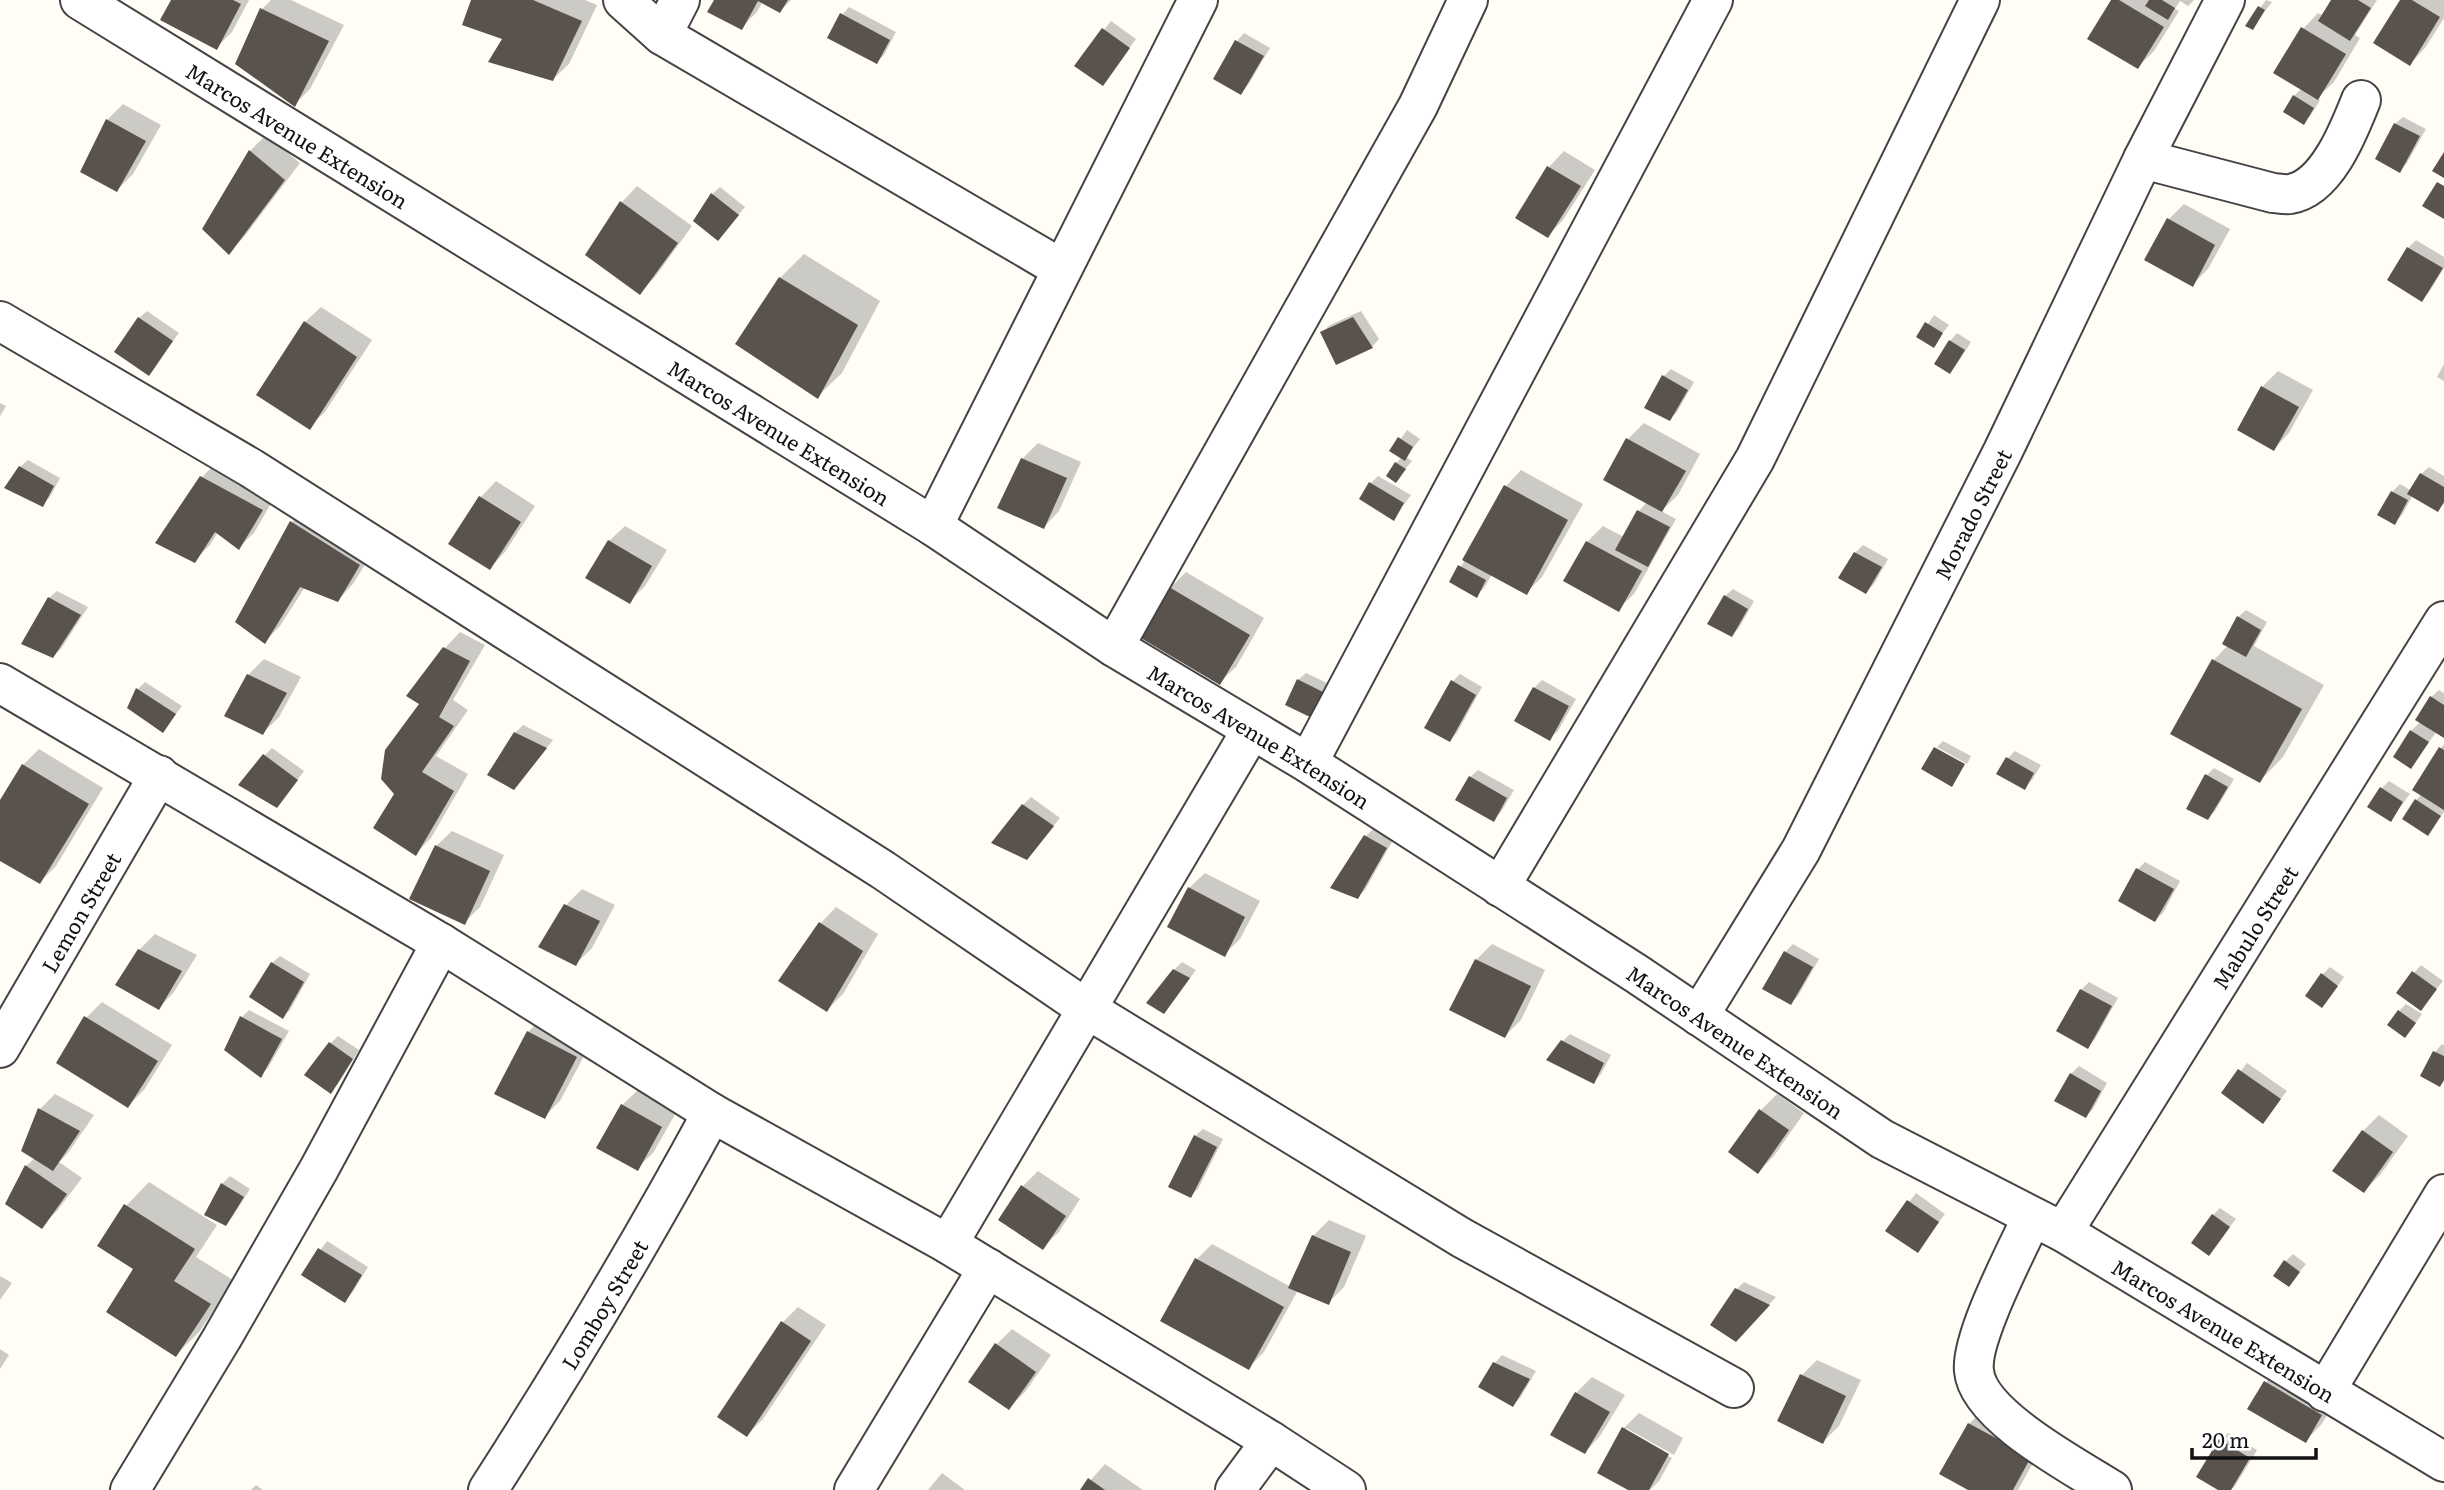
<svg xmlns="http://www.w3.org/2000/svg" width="2444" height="1490" viewBox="0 0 2444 1490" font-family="Literata,serif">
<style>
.shadow{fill:#0003}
.building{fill:#5a524d}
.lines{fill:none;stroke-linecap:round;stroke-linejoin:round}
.minor-casing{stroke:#444;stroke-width:42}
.minor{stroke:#fff;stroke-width:38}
.labels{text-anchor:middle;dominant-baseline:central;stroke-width:7;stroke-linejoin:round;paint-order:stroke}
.street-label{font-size:21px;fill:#111;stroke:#fff}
</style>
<rect width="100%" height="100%" fill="#fffdf5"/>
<g class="shadow">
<polygon points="173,0 249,0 232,32 216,48"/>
<polygon points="271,0 291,0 344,25 310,89 295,104 262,9"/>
<polygon points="473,0 585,0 597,5 569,64 553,79 505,38"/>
<polygon points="716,0 791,0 780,11 763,1 757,12 741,28"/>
<polygon points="2113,0 2194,0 2188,6 2180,1 2175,9 2179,11 2154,51 2138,67"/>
<polygon points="2266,0 2272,2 2252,28 2248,25"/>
<polygon points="2333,0 2377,0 2355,35 2360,38 2334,82 2317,98 2320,100 2311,115 2304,122 2294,96 2302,88 2303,29 2318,13 2324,16"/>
<polygon points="2402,0 2444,0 2444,18 2425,48 2410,64"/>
<polygon points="849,7 896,32 884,55 877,62 842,15"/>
<polygon points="1111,21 1136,39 1103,84 1076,65"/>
<polygon points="1244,33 1270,48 1248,85 1241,93 1215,78 1237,41"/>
<polygon points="123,104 161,125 133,174 117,190 107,120"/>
<polygon points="2403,117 2426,129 2407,163 2400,170 2395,124"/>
<polygon points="266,135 300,163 244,237 229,252 205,229 250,151"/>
<polygon points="1564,151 1595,170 1563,220 1548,236 1517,217 1549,167"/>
<polygon points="637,186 692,226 655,277 640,292 587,255 622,202"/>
<polygon points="720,187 745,207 725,231 712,194"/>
<polygon points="2184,204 2230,229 2208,269 2193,284 2168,220"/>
<polygon points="2416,240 2444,257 2444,268 2429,292 2422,300 2389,280 2408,248"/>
<polygon points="804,254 880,301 842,373 818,396 738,344 780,278"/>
<polygon points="321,307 372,340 325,412 309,427 305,322"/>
<polygon points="147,311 179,333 149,373 139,318"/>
<polygon points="1361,311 1379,339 1372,347 1322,332 1330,325"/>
<polygon points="1934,315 1949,325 1933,345 1919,337"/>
<polygon points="1957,333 1971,342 1957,364 1950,372 1950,341"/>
<polygon points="2444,364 2444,381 2437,377"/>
<polygon points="1671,369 1694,382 1677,412 1670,419 1664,376"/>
<polygon points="2278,371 2313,390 2289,433 2274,449 2262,387"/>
<polygon points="0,403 6,406 0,416"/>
<polygon points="1644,423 1700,454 1678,495 1661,511 1676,519 1634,594 1618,609 1565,580 1587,542 1603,526 1624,537 1639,511 1647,502 1605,479 1628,439"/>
<polygon points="1407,430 1420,439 1406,457 1412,461 1396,480 1396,463 1402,457 1392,451"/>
<polygon points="1038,443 1081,462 1059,511 1044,527 1022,459"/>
<polygon points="28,460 60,478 50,497 42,505 20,467"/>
<polygon points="218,461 277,493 254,533 238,548 218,532 210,545 194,561 157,542 202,477"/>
<polygon points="2429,467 2444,476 2444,504 2438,509 2413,495 2402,515 2395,522 2392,492 2400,484 2412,491 2421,474"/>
<polygon points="1521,470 1583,504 1542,577 1526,593 1492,574 1484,588 1477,595 1451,581 1466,559 1506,486"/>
<polygon points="1378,476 1411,495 1394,518 1371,483"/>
<polygon points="496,481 535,506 505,552 490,568 451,543 481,497"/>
<polygon points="308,506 375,548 353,584 338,600 305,587 280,626 265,641 237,622 292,522"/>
<polygon points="625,526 667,550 645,586 629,602 609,541"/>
<polygon points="1863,545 1888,559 1874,584 1866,592 1855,553"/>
<polygon points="1186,572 1264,618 1236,667 1220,682 1170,588"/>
<polygon points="1733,589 1754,601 1739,628 1732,635 1725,596"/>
<polygon points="57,591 88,607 61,649 53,656 49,598"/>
<polygon points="2246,610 2267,622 2254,646 2324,685 2283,757 2260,781 2214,660 2228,645 2238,617"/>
<polygon points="460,632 485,645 453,700 468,710 436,756 468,774 431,838 415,854 397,794 421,704 445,648"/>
<polygon points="264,659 301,677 279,717 263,733 227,715 248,675"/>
<polygon points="1306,673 1329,684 1317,708 1310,715 1298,680"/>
<polygon points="1460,674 1482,687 1457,733 1450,740 1452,682"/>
<polygon points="1542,680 1576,699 1558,731 1550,738 1516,720 1534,688"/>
<polygon points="145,682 182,706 163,731 130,708 138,689"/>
<polygon points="2439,690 2444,693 2444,735 2437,731 2411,767 2411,731 2421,721 2431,697"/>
<polygon points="523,725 553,740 521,780 515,733"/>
<polygon points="1943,741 1971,756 1967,764 1937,747"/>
<polygon points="2444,744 2444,812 2428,833 2416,800 2422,794 2414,789"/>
<polygon points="272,748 304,771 284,798 264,756"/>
<polygon points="39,749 103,788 56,866 40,882 0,859 0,803 23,765"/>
<polygon points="2015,751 2041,765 2032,780 2024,788 2008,758"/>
<polygon points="2214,768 2234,779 2215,811 2208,818 2207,775"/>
<polygon points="1478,770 1514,790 1501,812 1493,820 1470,777"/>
<polygon points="2389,781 2410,794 2390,820 2382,788"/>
<polygon points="1031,797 1060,818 1034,850 1023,805"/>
<polygon points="1373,829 1393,840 1365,890 1357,897 1365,837"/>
<polygon points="452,831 504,855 480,907 464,923 436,846"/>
<polygon points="2145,862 2180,881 2163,913 2155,920 2138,869"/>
<polygon points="1205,873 1260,901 1240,939 1225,954 1189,888"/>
<polygon points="582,889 615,905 592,948 576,964 566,905"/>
<polygon points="836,907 878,934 843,994 827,1010 780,980 821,923"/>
<polygon points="155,934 197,955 174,992 159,1008 139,950"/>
<polygon points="1492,944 1545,970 1521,1020 1505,1036 1451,1009 1476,960"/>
<polygon points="1793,944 1819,959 1798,996 1791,1003 1785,952"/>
<polygon points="280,956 310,974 290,1010 283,1017 272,963"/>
<polygon points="1182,962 1196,970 1171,1004 1174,970"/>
<polygon points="2421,965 2443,981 2421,1008 2414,973"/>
<polygon points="2330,967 2344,977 2329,998 2322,975"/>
<polygon points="2089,982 2118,998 2095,1039 2088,1047 2081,990"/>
<polygon points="102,1002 172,1045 144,1090 128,1106 86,1018"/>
<polygon points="2406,1004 2422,1014 2412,1028 2399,1011"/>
<polygon points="249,1010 289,1031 268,1068 260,1075 242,1017"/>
<polygon points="544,1017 592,1041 560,1101 544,1117 528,1032"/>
<polygon points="1570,1034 1611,1055 1601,1074 1594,1082 1563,1041"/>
<polygon points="338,1036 359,1050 338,1084 330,1091 330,1044"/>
<polygon points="2442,1044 2444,1045 2444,1080 2440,1085 2422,1075 2435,1052"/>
<polygon points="2247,1063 2287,1091 2263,1121 2224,1093"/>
<polygon points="2079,1066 2107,1083 2093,1109 2086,1116 2071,1074"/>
<polygon points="638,1090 677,1111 653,1153 637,1168 622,1105"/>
<polygon points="55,1094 94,1115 68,1153 59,1162 82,1178 57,1211 41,1226 26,1166 35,1158 40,1109"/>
<polygon points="1777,1094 1804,1113 1774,1156 1758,1172 1730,1152 1761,1110"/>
<polygon points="2379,1115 2408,1136 2380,1175 2364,1191 2335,1170 2363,1131"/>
<polygon points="1203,1129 1223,1139 1198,1189 1190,1196 1195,1136"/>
<polygon points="1038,1171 1080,1199 1059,1232 1043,1247 1022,1187"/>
<polygon points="230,1176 250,1189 233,1216 226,1224 207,1214 222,1184"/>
<polygon points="149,1182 217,1225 196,1257 233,1280 200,1331 176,1355 136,1269 126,1206"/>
<polygon points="1916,1193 1945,1214 1917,1251 1888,1230"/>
<polygon points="2220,1208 2236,1219 2209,1253 2213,1215"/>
<polygon points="1329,1220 1366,1236 1344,1287 1328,1303 1298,1290 1264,1352 1248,1368 1196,1260 1212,1244 1291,1287 1313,1236"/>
<polygon points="327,1241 368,1267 352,1293 345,1300 303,1274"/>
<polygon points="2293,1254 2306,1264 2289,1285 2286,1261"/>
<polygon points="0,1276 12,1283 0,1300"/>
<polygon points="1744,1282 1776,1297 1744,1332 1736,1290"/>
<polygon points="798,1307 826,1325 763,1419 747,1435 782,1323"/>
<polygon points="1012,1329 1051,1355 1025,1392 1009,1408 997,1344"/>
<polygon points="0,1349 9,1355 0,1369"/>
<polygon points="1502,1355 1536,1371 1520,1398 1513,1405 1495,1363"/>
<polygon points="1817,1360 1861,1380 1839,1426 1823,1442 1802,1375"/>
<polygon points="2281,1367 2337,1399 2321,1425 2305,1441 2266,1382"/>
<polygon points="1592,1377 1625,1395 1600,1436 1585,1452 1576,1393"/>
<polygon points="1985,1408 2045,1441 2018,1490 1972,1490 1969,1424"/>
<polygon points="1639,1413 1683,1438 1674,1455 1626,1428 1626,1432 1672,1458 1659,1481 1650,1490 1632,1490 1623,1429"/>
<polygon points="2228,1433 2257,1450 2235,1486 2231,1490 2222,1490 2221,1440"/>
<polygon points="1105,1464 1143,1490 1082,1490"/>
<polygon points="942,1473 965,1490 928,1490"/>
<polygon points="256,1485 263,1490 251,1490"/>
</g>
<g class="building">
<polygon points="171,0 233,0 241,4 217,50 160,20"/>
<polygon points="471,0 533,0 582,21 553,81 488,62 502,39 462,25"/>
<polygon points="714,0 788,0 780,13 758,1 742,30 707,12"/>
<polygon points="2111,0 2119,0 2164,27 2138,69 2087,39"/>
<polygon points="2149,0 2162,0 2175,8 2168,20 2145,6"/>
<polygon points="2331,0 2358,0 2371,8 2350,41 2318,21"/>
<polygon points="2400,0 2412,0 2440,17 2410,66 2373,43"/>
<polygon points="2258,6 2265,10 2253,30 2245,26"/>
<polygon points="260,8 329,41 295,107 235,64"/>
<polygon points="840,13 890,40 877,64 827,38"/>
<polygon points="2301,27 2346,54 2318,100 2273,73"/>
<polygon points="1102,28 1130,48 1103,86 1074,66"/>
<polygon points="1235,40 1264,56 1241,95 1213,79"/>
<polygon points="2293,95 2314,108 2304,125 2283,112"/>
<polygon points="106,119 146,141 117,192 80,172"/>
<polygon points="2394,123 2420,136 2400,173 2375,159"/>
<polygon points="249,150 285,180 229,255 202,229"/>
<polygon points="2444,152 2444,178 2432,171"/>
<polygon points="1547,166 1581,186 1548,238 1515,218"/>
<polygon points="2437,182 2444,186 2444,219 2422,206"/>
<polygon points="711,193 739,215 718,241 693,221"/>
<polygon points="620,201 678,243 640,295 585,255"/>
<polygon points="2167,218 2215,245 2193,287 2144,260"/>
<polygon points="2407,247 2443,268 2422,302 2387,280"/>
<polygon points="779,277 858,325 818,399 735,344"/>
<polygon points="138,317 173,341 149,376 114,352"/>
<polygon points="1353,317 1373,348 1336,365 1320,332"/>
<polygon points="304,321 357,357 310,430 256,395"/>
<polygon points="1925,322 1943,333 1934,348 1916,337"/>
<polygon points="1949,340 1965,350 1950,374 1934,364"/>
<polygon points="1662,375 1688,390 1670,421 1644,408"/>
<polygon points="2261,386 2299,407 2274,451 2237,430"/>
<polygon points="1398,437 1413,447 1405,461 1389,451"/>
<polygon points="1626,438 1686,471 1662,512 1603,480"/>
<polygon points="1021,458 1067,478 1044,529 997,508"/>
<polygon points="1395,462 1406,469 1396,483 1386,476"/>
<polygon points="19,466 54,486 43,507 4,488"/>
<polygon points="2420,473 2444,487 2444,502 2438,512 2407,494"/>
<polygon points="200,476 263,510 239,550 215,532 195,563 155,543"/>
<polygon points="1369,482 1404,503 1394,521 1359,499"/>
<polygon points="1504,485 1568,520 1527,595 1462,560"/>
<polygon points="2391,491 2408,500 2395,525 2377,515"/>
<polygon points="479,496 521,522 490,570 448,544"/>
<polygon points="1637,510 1670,527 1648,567 1615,550"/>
<polygon points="290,521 360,565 338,602 300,587 265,644 235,622"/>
<polygon points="608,540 652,566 630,604 585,578"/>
<polygon points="1586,541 1642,571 1619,612 1563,581"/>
<polygon points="1854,552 1882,567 1866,594 1838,578"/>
<polygon points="1458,565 1486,580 1477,598 1449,582"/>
<polygon points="1169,587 1250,635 1220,685 1139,637"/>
<polygon points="1724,595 1748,609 1732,637 1707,624"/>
<polygon points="48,597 81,615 53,658 21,644"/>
<polygon points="2237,616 2261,630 2246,657 2222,644"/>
<polygon points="443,647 470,661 439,717 454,726 422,772 454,791 416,856 373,828 394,794 381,779 385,750 419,704 406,696"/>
<polygon points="2212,659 2302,709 2260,783 2170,734"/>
<polygon points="247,674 287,693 263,735 224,716"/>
<polygon points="1297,679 1323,692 1310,717 1285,705"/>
<polygon points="1451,680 1476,695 1450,742 1424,728"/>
<polygon points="1533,687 1569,706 1550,741 1514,721"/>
<polygon points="136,688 176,714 163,733 127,708"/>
<polygon points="2430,696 2444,705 2444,738 2415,720"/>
<polygon points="2410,730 2429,742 2411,769 2393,757"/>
<polygon points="514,732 547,748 514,790 487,775"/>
<polygon points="1934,747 1965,764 1952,787 1921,769"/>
<polygon points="2439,747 2444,750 2444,810 2412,790"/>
<polygon points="263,754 298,780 277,808 238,785"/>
<polygon points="2006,757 2034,773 2025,790 1996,774"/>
<polygon points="22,764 89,804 40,884 0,861 0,800"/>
<polygon points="2205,774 2228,787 2208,820 2186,809"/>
<polygon points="1469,776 1507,798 1494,822 1455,800"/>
<polygon points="2380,787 2403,802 2391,822 2367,807"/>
<polygon points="2415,799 2441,816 2428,836 2402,819"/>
<polygon points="1022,804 1054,826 1027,860 991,843"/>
<polygon points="1364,835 1387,848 1358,899 1330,888"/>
<polygon points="435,845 490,871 465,925 409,899"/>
<polygon points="2136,868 2174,889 2155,922 2118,901"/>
<polygon points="1188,887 1245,917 1225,957 1167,927"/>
<polygon points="564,904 600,921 576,966 538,947"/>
<polygon points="819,922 863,951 827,1012 778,981"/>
<polygon points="138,949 182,971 159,1010 115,985"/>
<polygon points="1784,951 1813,967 1791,1005 1762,989"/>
<polygon points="1475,959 1531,986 1505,1038 1449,1010"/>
<polygon points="271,962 304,982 283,1019 249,997"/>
<polygon points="1173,969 1190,978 1164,1014 1146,1003"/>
<polygon points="2412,971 2437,989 2421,1011 2396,993"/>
<polygon points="2321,973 2338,986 2322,1008 2305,996"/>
<polygon points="2080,989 2112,1006 2088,1049 2056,1031"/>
<polygon points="2398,1010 2416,1023 2405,1038 2387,1025"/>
<polygon points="84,1016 158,1061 128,1108 56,1063"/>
<polygon points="240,1016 282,1039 261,1078 224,1050"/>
<polygon points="527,1031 577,1057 545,1119 494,1094"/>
<polygon points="1561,1040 1604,1063 1594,1084 1546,1060"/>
<polygon points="329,1042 353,1059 331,1094 304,1075"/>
<polygon points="2433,1051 2444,1056 2444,1080 2440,1087 2420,1076"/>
<polygon points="2238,1069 2281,1099 2263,1124 2221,1093"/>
<polygon points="2070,1073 2101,1091 2086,1118 2054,1101"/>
<polygon points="621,1104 662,1127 638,1171 596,1148"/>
<polygon points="38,1108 80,1131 53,1171 21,1151"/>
<polygon points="1759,1109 1789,1130 1758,1174 1728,1152"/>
<polygon points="2362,1130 2393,1152 2364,1193 2332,1171"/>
<polygon points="1194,1135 1217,1147 1191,1198 1168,1187"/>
<polygon points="25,1165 67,1194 42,1229 5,1204"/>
<polygon points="221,1183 244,1197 226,1226 204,1215"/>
<polygon points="1021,1185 1066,1216 1043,1250 998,1220"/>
<polygon points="1907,1200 1939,1222 1918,1253 1885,1231"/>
<polygon points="124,1204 195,1249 174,1281 211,1304 176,1357 106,1312 133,1269 97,1246"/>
<polygon points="2212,1214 2230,1227 2209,1256 2191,1243"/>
<polygon points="1312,1235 1351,1252 1329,1305 1288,1288"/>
<polygon points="318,1248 362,1275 345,1303 301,1275"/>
<polygon points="1195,1258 1284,1307 1249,1370 1160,1321"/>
<polygon points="2284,1260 2300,1272 2289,1287 2273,1276"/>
<polygon points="1735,1288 1770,1305 1736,1342 1710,1325"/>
<polygon points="781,1321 811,1341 747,1437 717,1417"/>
<polygon points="995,1343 1036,1372 1009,1410 968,1382"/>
<polygon points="1493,1362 1530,1379 1513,1407 1478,1387"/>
<polygon points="1800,1374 1846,1396 1823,1444 1777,1421"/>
<polygon points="2264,1381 2322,1415 2306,1443 2247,1409"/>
<polygon points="1575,1392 1610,1412 1585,1454 1550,1435"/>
<polygon points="1968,1423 2031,1457 2013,1490 1968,1490 1939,1474"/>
<polygon points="1622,1427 1669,1454 1649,1490 1628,1490 1597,1473"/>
<polygon points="2219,1439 2250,1458 2231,1490 2218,1490 2196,1477"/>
<polygon points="1088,1478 1105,1490 1080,1490"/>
</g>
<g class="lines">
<g class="minor-casing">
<g id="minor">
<path id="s1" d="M80,0L933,526L1114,647L1308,763L1637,974L1882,1139L2063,1232L2444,1462"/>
<polyline points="623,0 662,35 1062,269"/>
<polyline points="662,35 680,0"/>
<path d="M2143,159L2273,193C2278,193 2285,195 2290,194C2327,188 2349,130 2361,100"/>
<polyline points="0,321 251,468 883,870 1087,1009 1462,1238 1734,1388"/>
<polyline points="933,526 1198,0"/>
<polyline points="1114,647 1418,106 1468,0"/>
<polyline points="0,683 441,943 712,1113 948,1244"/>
<polyline points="1308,763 1713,0"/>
<polyline points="1500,887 1755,459 1980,0"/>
<path id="s2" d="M1699,1016L1801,850L2003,451L2143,159L2225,0"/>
<path id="s3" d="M0,1048L159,775"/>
<path d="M2032,1217C2017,1250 1970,1338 1974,1371C1978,1416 2076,1467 2112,1490"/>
<path id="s4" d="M2063,1232L2444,621"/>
<polyline points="2325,1392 2444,1194"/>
<polyline points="1271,1441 1346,1490"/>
<polyline points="130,1490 222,1338 319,1169 441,943"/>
<path id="s5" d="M488,1490C567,1367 642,1242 712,1113"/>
<polyline points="854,1490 988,1268"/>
<polyline points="1235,1490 1271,1441 948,1244 1251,731"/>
</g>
</g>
<use href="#minor" class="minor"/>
</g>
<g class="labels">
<g class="street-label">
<text stroke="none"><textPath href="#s1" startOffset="256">Marcos Avenue Extension</textPath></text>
<text stroke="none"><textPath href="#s1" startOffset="822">Marcos Avenue Extension</textPath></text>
<text stroke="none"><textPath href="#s2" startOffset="572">Morado Street</textPath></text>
<text stroke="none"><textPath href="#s1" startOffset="1390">Marcos Avenue Extension</textPath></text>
<text stroke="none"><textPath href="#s3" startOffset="158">Lemon Street</textPath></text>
<text stroke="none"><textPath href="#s4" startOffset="360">Mabulo Street</textPath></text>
<text stroke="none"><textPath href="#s1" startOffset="1956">Marcos Avenue Extension</textPath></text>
<text stroke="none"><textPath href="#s5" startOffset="219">Lomboy Street</textPath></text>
<text stroke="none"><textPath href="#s1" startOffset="2524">Marcos Avenue Extension</textPath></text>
</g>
</g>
<path d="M2192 1448v10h124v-10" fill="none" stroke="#111111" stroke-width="3.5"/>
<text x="2202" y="1448" font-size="21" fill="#111111" stroke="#ffffff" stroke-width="5" paint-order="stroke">20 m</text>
</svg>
